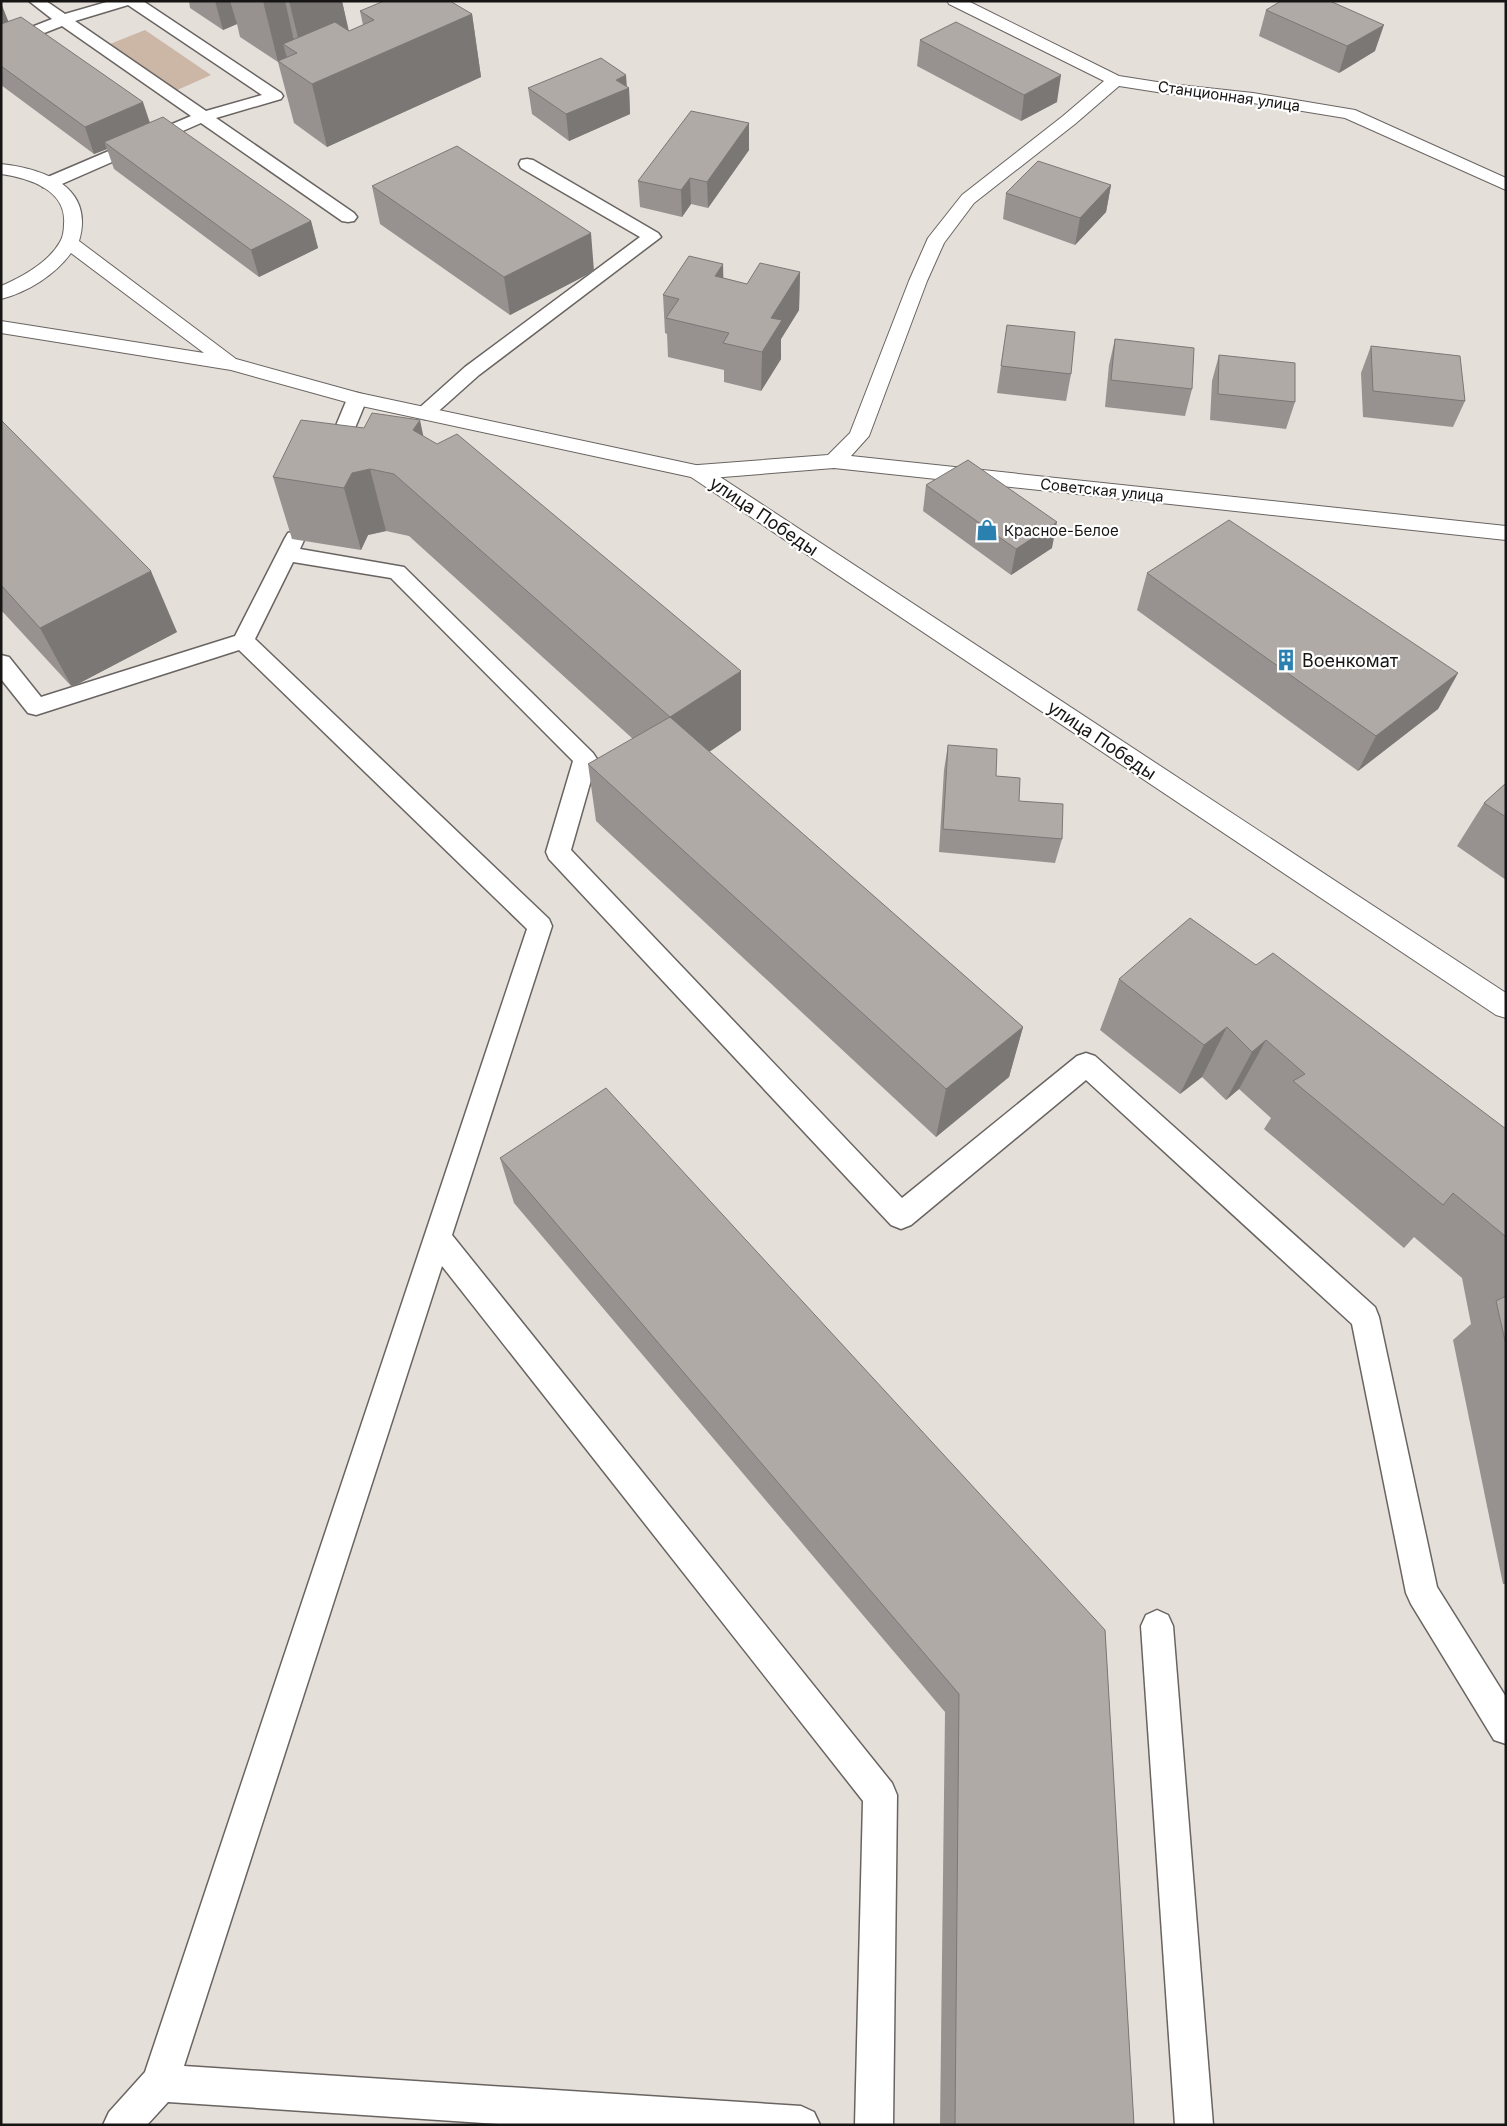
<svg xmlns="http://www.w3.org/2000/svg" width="1507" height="2126" viewBox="0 0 1507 2126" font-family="Inter,sans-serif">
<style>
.green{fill:#ccb6a6}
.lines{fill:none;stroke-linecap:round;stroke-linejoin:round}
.service-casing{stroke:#696461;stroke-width:3}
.minor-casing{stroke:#696461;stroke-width:2}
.tertiary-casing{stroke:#696461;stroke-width:2}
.service{fill:#fff;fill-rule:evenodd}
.minor{fill:#fff;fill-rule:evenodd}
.tertiary{fill:#fff;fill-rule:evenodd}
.wall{fill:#979290}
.shaded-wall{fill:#7b7775}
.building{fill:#b0aaa7;stroke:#7b7775}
.labels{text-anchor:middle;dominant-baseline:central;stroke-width:4.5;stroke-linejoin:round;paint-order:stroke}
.far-street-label{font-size:15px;fill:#171514;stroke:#fff}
.far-poi-label{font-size:15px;fill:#171514;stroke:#fff;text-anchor:start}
.street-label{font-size:18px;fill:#171514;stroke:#fff}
.poi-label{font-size:18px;fill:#171514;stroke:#fff;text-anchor:start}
</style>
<rect width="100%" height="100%" fill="#e5dfda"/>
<polygon class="green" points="145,30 211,75 175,91 110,44"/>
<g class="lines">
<g class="service-casing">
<g id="service">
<path d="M29,1H46L65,14L110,1H143L281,93L283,96L281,99L216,118L354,213L357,217L354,221L348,222L342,221L201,123L55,187H43L40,183L43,179L191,116L62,26L1,50V39L52,19ZM128,5L262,95L206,111L75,21Z"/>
<polygon points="527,159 533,160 658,233 661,237 479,375 432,417 425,419 418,417 415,413 418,409 465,367 640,237 521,168 519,164 521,160"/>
<polygon points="357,393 364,395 367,399 343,457 340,462 333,463 326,462 323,457 347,399 350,395"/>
<polygon points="295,531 302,533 305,538 300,549 404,567 593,753 597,759 571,850 902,1198 1077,1056 1086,1053 1095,1056 1375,1307 1379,1317 1437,1587 1506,1697 1506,1744 1494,1740 1411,1604 1406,1593 1352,1324 1086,1080 911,1225 901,1229 891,1225 549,859 546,852 573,761 391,578 293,562 255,639 549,919 552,926 452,1235 892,1783 897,1795 893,2125 855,2125 863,1801 442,1266 184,2066 801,2106 814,2112 820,2125 514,2125 168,2102 147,2125 103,2125 109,2112 145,2072 527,929 239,650 36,715 28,713 1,679 1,655 9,657 41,697 235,636 285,538 288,533"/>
<polygon points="1157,1610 1168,1615 1173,1626 1213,2125 1175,2125 1141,1626 1146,1615"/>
</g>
</g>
<g class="minor-casing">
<polygon id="minor" points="947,1 968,1 1119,76 1170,84 1253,93 1355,110 1506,178 1506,190 1345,118 1253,103 1170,94 1119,86 1075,124 974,203 944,243 927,281 869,436 851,456 1506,526 1506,540 834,468 698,479 691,477 687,472 691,467 698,465 828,455 850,433 909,281 928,238 962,195 1063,116 1104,81 949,4"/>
</g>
<g class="tertiary-casing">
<path id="tertiary" d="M1,164C45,169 95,187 79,241L236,359L359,393L705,467L1506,993V1018L1496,1015L691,477L357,405L231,370L1,333V321L204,353L71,253C55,275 28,292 1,299V286C22,277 48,263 60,242C63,237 64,230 64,224C67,190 29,178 1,174Z"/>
</g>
<use href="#service" class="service"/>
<use href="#minor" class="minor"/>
<use href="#tertiary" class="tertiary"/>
</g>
<g class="wall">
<polygon points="189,1 342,1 349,31 363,25 360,11 472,14 481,77 327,147 294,123 278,62 240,37 237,24 223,30 190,8"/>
<polygon points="1,3 8,22 150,122 311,221 318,248 259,277 114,169 107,149 94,154 1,85"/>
<polygon points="1266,10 1375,51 1339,73 1259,36"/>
<polygon points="920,40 1057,102 1021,121 917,66"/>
<polygon points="627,87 629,88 630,114 569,141 532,114 528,88"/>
<polygon points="749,123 749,150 708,208 691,204 682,217 640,207 638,181"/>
<polygon points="1111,185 1106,212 1075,245 1003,219 1006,193"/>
<polygon points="372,186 594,271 510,315 380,224"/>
<polygon points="800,272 799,310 781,339 781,359 761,391 724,382 724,370 668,357 667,334 665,333 663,295 724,278 747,284"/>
<polygon points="1007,325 1071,374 1066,401 997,393"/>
<polygon points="1115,339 1192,389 1185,416 1105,407 1109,365"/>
<polygon points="1371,346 1465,401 1453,427 1363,417 1361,373"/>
<polygon points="1219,355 1295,402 1286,429 1210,420 1212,381"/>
<polygon points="1,420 177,632 72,687 1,610"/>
<polygon points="423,436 741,730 709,752 1023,1027 1009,1077 936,1137 596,821 588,764 633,739 409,536 386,531 368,535 361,550 292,539 273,477"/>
<polygon points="926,485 1052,548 1011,575 923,511"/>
<polygon points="1147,573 1458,673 1438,709 1358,771 1137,610"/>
<polygon points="948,745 1019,801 1062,839 1055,863 939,852 944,770"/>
<polygon points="1506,783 1506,880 1457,846 1484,803"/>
<polygon points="1256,965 1506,1129 1506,1584 1503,1584 1453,1340 1471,1324 1462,1278 1414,1237 1404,1248 1264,1129 1271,1118 1239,1089 1226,1100 1202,1077 1180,1094 1100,1030 1119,979"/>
<polygon points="500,1158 1105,1630 1134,2125 940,2125 945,1712 514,1203"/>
</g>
<g class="shaded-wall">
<polygon points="215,1 230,1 237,24 223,30"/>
<polygon points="263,1 285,1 297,54 297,53 283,44 287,58 278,61 278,62"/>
<polygon points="289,1 342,1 350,38 303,58"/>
<polygon points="1,3 11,28 1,32"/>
<polygon points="472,14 481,77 327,147 312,84"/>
<polygon points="1384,25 1375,51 1339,73 1347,46"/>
<polygon points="626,75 627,88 629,88 630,114 569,141 566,114 616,80"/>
<polygon points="1061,75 1057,102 1021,121 1024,95"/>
<polygon points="143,102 152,129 104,142 107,149 94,154 85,127"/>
<polygon points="749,123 749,150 708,208 707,182"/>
<polygon points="690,178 691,204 682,217 681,190"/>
<polygon points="1111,185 1106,212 1075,245 1080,218"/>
<polygon points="311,221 318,248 259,277 251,250"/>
<polygon points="591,233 594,271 510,315 504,277"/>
<polygon points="723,264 724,302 715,276"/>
<polygon points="800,272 799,310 781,339 781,359 761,391 762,352 771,318"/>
<polygon points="420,420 433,483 413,430"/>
<polygon points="370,469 386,531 368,535 361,550 344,488 352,473"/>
<polygon points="1057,522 1052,548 1011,575 1016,549"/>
<polygon points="151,571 177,632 72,687 40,628"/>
<polygon points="741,671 741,730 674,776 670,717"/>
<polygon points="1458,673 1438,709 1358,771 1376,736"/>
<polygon points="1023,1027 1009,1077 936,1137 946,1089"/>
<polygon points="1227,1027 1202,1077 1180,1094 1204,1045"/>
<polygon points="1266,1040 1239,1089 1226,1100 1252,1052"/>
</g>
<g class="building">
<polygon points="384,1 450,1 472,14 312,84 278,61 297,53 283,44 335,22 349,31 374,20 360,11"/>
<polygon points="1281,1 1330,1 1384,25 1347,46 1266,10"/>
<polygon points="21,17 143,102 85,127 1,66 1,24"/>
<polygon points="956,22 1061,75 1024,95 920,40"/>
<polygon points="601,58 626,75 616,80 629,88 566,114 528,88"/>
<polygon points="691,111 749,123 707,182 690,178 681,190 638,181"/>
<polygon points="163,117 311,221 251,250 104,142"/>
<polygon points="457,146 591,233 504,277 372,186"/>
<polygon points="1038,161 1111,185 1080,218 1006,193"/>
<polygon points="689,256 723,264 715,276 747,284 760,263 800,272 771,318 782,320 762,352 723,343 729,333 666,318 679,299 663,295"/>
<polygon points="1007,325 1075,332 1071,374 1001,366"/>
<polygon points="1115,339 1194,348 1192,389 1111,380"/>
<polygon points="1371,346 1460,356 1465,401 1373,391"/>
<polygon points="1219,355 1295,363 1295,402 1218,394"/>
<polygon points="372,413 420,420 413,430 437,444 457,434 741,671 670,717 394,474 370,469 352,473 344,488 273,477 301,420 364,428"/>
<polygon points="1,420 151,571 40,628 1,585"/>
<polygon points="968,460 1057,522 1016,549 926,485"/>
<polygon points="1229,520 1458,673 1376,736 1147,573"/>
<polygon points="670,717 1023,1027 946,1089 588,764"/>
<polygon points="948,745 997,749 996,776 1020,778 1019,801 1063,804 1062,839 943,829"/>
<polygon points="1506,783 1506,817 1484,803"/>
<polygon points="1190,918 1256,965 1273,953 1506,1129 1506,1242 1505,1236 1453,1193 1443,1205 1293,1081 1305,1074 1266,1040 1252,1052 1227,1027 1204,1045 1119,979"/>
<polygon points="606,1088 1105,1630 1134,2125 955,2125 959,1694 500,1158"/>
<polygon points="1506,1296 1506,1345 1496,1301"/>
</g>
<defs>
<g id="shop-bare" transform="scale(1.725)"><path d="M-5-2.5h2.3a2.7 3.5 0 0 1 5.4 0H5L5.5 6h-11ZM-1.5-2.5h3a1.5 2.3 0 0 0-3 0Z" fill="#2a81b0" stroke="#fff" stroke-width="2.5" paint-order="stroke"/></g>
<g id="building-bare" transform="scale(1.725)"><path d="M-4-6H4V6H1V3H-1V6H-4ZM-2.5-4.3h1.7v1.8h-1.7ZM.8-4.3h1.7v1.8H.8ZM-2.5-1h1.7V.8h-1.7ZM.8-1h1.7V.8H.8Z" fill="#2a81b0" stroke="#fff" stroke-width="2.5" paint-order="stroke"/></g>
</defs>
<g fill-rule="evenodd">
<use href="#shop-bare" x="987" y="530"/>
<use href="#building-bare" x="1286" y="660"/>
</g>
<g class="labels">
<g class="far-street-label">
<text transform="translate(1229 96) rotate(8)">Станционная улица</text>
<text transform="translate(1102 490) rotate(6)">Советская улица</text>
</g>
<g class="far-poi-label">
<text x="1004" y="530">Красное-Белое</text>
</g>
<g class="street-label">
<text transform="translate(764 516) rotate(34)">улица Победы</text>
<text transform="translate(1102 740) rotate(34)">улица Победы</text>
</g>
<g class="poi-label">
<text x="1302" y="660">Военкомат</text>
</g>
</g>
<rect width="1507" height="2126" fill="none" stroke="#171514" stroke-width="5"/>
</svg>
